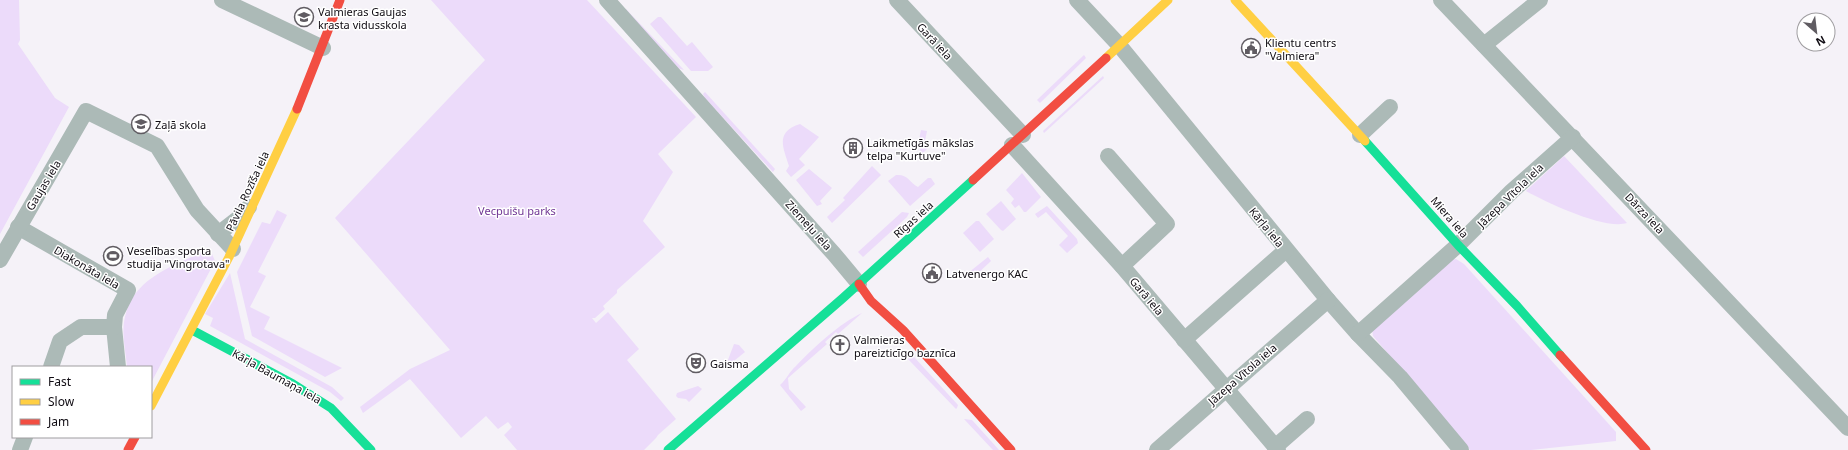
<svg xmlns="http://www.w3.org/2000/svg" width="1848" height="450" viewBox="0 0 1848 450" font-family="'Noto Sans',sans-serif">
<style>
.green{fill:#ecdbfa}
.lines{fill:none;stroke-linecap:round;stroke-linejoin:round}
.street{stroke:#acbab7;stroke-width:16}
.fast{stroke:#16e098;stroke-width:9}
.slow{stroke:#ffcf43;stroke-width:9}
.jam{stroke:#f24e42;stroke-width:9}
.labels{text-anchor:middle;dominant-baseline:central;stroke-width:3;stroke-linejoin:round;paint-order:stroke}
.poi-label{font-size:11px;fill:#0f0b12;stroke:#fff;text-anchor:start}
.street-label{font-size:11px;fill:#0f0b12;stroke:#fff}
.park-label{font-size:11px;fill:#703694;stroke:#fff}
</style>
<rect width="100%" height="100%" fill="#f5f2f8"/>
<g class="green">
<polygon points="0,0 19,0 20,40 18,44 55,98 69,107 0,234"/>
<polygon points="431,0 587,0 696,117 658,154 673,172 643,221 665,247 617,290 617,293 603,306 605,309 595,318 592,318 596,323 608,312 639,349 627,360 676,419 658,435 656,438 644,450 517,450 504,435 512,427 508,422 498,429 486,416 461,438 410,379 363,413 360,407 410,369 450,350 335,218 485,60"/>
<polygon points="626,9 684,70 677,68 623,11"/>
<polygon points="658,17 661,17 687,46 692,42 713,67 708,71 691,71 650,24"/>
<polygon points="1084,55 1086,58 1040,103 1037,100"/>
<polygon points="1103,76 1104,78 1044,133 1043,131"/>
<polygon points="705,92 775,169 773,172 705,98 703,94"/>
<path d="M800,124L819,137L799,159L805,165L791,177L786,171L789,166C783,147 775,132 800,124Z"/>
<polygon points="921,130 927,131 925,141 930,146 922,154 918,145"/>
<path d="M1564,156L1627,223C1604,230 1548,203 1526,191Z"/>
<polygon points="872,166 881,175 832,223 827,217 845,200 843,198"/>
<polygon points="809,169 832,188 820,201 822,204 817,206 796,180"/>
<polygon points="1022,173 1041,197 1026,212 1024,212 1019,205 1015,208 1011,203 1014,199 1006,190"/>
<path d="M896,175C908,174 909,182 918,187L928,178H931L935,184L910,206L888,181Z"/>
<polygon points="1001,201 1016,219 1003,231 1001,230 986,214"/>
<polygon points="1047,206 1077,239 1078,243 1067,253 1059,245 1068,236 1046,212 1038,218 1035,214"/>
<polygon points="277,210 287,215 258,272 266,276 250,307 270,317 264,329 342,368 325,377 252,336 237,272 262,222 270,224"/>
<polygon points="902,212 909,213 907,217 863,257 858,252"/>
<polygon points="976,221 979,221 994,239 980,252 963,233"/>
<path d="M202,252L212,254L215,261L151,383V367H127C126,352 121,333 125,317C133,279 171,267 202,252Z"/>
<polygon points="988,257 991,261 974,277 969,275 968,273"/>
<polygon points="1456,259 1464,264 1616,432 1616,441 1531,450 1470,450 1373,336 1372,329 1449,260"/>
<polygon points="230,273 245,339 332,387 344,398 341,401 330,392 210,326 213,318 205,314"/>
<path d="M862,313L838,334L836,332L825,342L827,344L788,378L789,389L806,407L801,411L780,385C787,379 789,372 796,366C813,348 840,323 862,313Z"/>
<polygon points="734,344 739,345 745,352 729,365 726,365"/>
<polygon points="909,357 914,357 958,405 957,408 956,409 908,359"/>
<polygon points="698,386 702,389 689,402 686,399 678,398 676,396 677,393"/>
<polygon points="964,419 972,420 999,450 993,450"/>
</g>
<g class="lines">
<g class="street">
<polyline points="222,0 323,48"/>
<polyline points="607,0 834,254 859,284"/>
<polyline points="897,0 1023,135"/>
<polyline points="1077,0 1119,45 1328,300 1358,334 1400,377 1461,450"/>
<polyline points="1441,0 1848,428"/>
<polyline points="1484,45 1540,0"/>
<polyline points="1360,135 1390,107"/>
<polyline points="1012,145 1122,266 1278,450"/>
<polyline points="1108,156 1167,224 1122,266"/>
<polyline points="18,227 128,290 115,315 114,327 118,367"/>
<polyline points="218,234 240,217 249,207"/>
<polyline points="0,260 86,111 157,146 197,210 233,249"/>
<polyline points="1358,334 1458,245 1512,191 1573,137"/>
<polyline points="1184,340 1286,250"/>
<polyline points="51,367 60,341 81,327 114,327"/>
<polyline points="1275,447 1307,419"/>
<polyline points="20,450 25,437"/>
<polyline points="1157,450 1328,300"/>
</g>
<g class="fast">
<polyline points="1365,141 1458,245 1517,306 1560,355"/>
<polyline points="192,330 293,384 331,408 371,450"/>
<polyline points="668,450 843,298 973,180"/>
</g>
<g class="slow">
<polyline points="1235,0 1365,141"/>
<polyline points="1106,58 1168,0"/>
<polyline points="151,406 229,257 297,109"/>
</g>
<g class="jam">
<polyline points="297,109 340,0"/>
<polyline points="973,180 1106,58"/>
<polyline points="859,284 871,301 903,330 1011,450"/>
<polyline points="1560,355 1646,450"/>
<polyline points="128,450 135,437"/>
</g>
</g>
<defs>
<g id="school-ring" transform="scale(1)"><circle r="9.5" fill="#fff" stroke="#605c62" stroke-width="1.5"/><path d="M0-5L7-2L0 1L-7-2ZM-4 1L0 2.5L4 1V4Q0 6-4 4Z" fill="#605c62"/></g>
<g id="civic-ring" transform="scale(1)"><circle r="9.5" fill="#fff" stroke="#605c62" stroke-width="1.5"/><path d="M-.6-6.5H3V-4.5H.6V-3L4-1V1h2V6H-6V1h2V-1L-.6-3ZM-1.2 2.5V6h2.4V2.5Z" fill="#605c62"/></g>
<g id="building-ring" transform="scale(1)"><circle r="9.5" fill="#fff" stroke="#605c62" stroke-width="1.5"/><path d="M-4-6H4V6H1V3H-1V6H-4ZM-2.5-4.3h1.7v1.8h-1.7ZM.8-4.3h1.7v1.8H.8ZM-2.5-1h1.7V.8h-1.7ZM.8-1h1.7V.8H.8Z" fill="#605c62"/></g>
<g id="stadium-ring" transform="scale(1)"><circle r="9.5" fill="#fff" stroke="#605c62" stroke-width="1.5"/><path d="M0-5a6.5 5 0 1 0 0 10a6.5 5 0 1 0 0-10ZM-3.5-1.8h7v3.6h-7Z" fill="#605c62"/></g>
<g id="church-ring" transform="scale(1)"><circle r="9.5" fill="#fff" stroke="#605c62" stroke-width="1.5"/><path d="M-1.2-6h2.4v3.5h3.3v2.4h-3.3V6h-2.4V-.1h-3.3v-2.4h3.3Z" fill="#605c62"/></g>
<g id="theatre-ring" transform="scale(1)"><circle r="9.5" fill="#fff" stroke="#605c62" stroke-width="1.5"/><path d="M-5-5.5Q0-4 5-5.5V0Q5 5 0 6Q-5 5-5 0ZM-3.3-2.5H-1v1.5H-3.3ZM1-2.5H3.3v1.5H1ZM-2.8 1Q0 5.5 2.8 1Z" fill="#605c62"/></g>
</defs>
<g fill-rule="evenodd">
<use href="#school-ring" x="304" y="17"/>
<use href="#civic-ring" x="1251" y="48"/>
<use href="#school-ring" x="141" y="124"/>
<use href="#building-ring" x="853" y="148"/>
<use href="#stadium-ring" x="113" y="256"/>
<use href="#civic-ring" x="932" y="273"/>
<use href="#church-ring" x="840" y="345"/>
<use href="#theatre-ring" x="696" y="363"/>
</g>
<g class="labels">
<g class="poi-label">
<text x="318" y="11">Valmieras Gaujas<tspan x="318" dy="13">krasta vidusskola</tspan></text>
<text x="1265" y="42">Klientu centrs<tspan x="1265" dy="13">"Valmiera"</tspan></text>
<text x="155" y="124">Zaļā skola</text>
<text x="867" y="142">Laikmetīgās mākslas<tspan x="867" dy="13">telpa "Kurtuve"</tspan></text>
<text x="127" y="250">Veselības sporta<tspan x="127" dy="13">studija "Vingrotava"</tspan></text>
<text x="946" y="273">Latvenergo KAC</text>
<text x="854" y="339">Valmieras<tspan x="854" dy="13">pareizticīgo baznīca</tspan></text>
<text x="710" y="363">Gaisma</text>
</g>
<g class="street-label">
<text transform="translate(935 41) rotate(47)">Garā iela</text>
<text transform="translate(43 185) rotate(-59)">Gaujas iela</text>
<text transform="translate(247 191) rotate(-65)">Pāvila Rozīša iela</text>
<text transform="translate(1510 195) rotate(-44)">Jāzepa Vītola iela</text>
<text transform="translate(1645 213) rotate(47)">Dārza iela</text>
<text transform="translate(1450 217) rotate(49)">Miera iela</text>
<text transform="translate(913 219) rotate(-42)">Rīgas iela</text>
<text transform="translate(809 225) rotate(48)">Ziemeļu iela</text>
<text transform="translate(1267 227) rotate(51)">Kārļa iela</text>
<text transform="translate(87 267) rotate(30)">Diakonāta iela</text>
<text transform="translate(1147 296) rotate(50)">Garā iela</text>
<text transform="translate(1242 374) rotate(-41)">Jāzepa Vītola iela</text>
<text transform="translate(277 376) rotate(29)">Kārļa Baumaņa iela</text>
</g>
<g class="park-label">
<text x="517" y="210">Vecpuišu parks</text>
</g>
</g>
<rect x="12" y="366" width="140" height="72" fill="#ffffff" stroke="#9f9da0"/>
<rect x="20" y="379" width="20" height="6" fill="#16e098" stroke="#9f9da0"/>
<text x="48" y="386" font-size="12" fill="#0f0b12">Fast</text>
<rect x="20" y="399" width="20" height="6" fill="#ffcf43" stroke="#9f9da0"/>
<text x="48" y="406" font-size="12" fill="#0f0b12">Slow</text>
<rect x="20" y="419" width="20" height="6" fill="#f24e42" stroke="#9f9da0"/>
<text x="48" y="426" font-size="12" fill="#0f0b12">Jam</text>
<g transform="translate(1816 32) rotate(152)"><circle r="19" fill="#ffffff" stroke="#9f9da0"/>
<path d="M0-3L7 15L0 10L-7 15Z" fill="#605c62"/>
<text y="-6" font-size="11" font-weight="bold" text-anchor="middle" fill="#0f0b12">N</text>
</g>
</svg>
